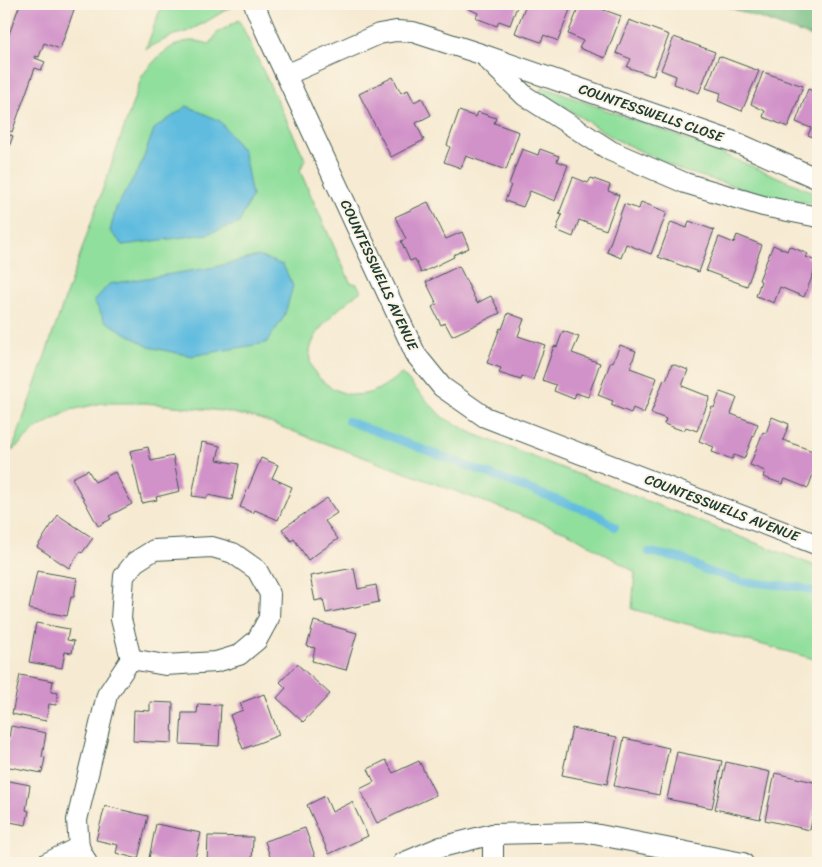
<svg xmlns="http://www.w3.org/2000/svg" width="822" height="867" viewBox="0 0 822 867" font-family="Sriracha,sans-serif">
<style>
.green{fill:#91df9d;stroke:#588e68}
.forest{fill:#74be84;stroke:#4a7e5c}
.water{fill:#61bcdf;stroke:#407c8a}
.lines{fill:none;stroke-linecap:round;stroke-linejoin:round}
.stream{stroke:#61bcdf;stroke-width:8}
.building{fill:#d192c9}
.minor-casing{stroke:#3f574c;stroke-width:22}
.minor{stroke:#fff;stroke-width:20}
.labels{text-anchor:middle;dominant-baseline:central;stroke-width:4;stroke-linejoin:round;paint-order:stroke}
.street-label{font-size:14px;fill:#1f3d34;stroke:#fcf5e5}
</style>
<rect width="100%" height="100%" fill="#fcf5e5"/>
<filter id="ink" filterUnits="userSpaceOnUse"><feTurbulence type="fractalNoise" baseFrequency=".02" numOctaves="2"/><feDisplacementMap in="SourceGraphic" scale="10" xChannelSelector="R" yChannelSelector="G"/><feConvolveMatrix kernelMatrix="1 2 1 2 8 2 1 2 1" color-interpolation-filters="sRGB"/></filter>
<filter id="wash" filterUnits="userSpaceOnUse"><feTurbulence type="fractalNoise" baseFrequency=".0096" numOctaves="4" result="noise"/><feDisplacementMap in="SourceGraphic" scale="20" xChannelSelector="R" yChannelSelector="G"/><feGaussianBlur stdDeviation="1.12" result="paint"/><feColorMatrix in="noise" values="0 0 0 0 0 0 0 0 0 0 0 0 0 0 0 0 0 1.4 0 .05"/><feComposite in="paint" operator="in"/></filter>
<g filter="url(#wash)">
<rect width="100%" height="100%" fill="#f6ead2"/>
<g class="green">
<polygon points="162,4 234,4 234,5 206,22 186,32 174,35 146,49"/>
<path d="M239,20L305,159L300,171L350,282L357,284L361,291C332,313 282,354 329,386C341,394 356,397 369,393C380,390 392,380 402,374L442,417L474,434L818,567V660L632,609L635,572L569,533L257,418L222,411L145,403H102L71,410L37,428L12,451L142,76C154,60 172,40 194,41C199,41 205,43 210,44L217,33Z"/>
<polygon points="543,87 692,141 818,194 818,205 761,194 683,171 615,139 539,91"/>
</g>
<polygon class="forest" points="719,4 805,4 818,9 818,39"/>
<g class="water">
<polygon points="187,106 220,121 244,153 252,196 239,223 207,234 123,245 110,231 116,208 141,165 154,129"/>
<polygon points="258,256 283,265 293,286 284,317 266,343 191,356 149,347 105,321 94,301 109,284 215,267"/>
</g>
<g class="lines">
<g class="stream">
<polyline points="348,421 598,515 615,527"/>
<polyline points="649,552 685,559 704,570 743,582 800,587 818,593"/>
</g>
</g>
<g id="blocks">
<g class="building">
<polygon points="20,4 76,4 60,49 44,43 39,57 35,56 35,58 45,62 41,70 35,68 12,132 4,128 4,48"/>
<polygon points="466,4 518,4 510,25 499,21 497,26 476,18 478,13 465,7"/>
<polygon points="526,4 561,4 571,7 558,41 544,35 541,42 515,33"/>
<polygon points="580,4 587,4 621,16 605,58 579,48 583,41 568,34"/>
<polygon points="629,20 669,35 653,76 627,67 631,59 616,53"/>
<polygon points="674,37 715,52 699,93 674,84 676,76 661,70"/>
<polygon points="719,56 759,71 742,111 718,101 721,93 706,88"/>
<polygon points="763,72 803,86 788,127 763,117 765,111 751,104"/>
<polygon points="393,77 401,93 408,90 414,102 422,98 431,115 416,123 424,140 391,157 359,94"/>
<polygon points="808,89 818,93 818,139 808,135 811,128 796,122"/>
<polygon points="459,111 476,117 478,112 496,118 494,123 519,132 506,170 466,156 461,168 444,162 450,147 447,145"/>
<polygon points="4,133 13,136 4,161"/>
<polygon points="522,149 538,155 540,149 559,156 557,161 568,165 555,201 530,191 523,207 505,201 511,185 509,184"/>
<polygon points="573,177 588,183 591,178 610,185 608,191 619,195 606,230 579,220 573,237 556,230 562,215 559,214"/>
<polygon points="428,202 446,239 462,232 469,248 453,255 454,257 421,273 415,259 410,261 401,241 406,239 395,217"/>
<polygon points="641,202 667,212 651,254 626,244 621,258 607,252 624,204 639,209"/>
<polygon points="689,221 714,230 699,272 658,257 671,222 687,228"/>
<polygon points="737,235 762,245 747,286 706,271 719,237 734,243"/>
<polygon points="773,245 787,251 789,246 808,254 806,257 818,262 804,297 780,287 774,303 756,296 761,281 759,280"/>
<polygon points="459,266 477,303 491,296 500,313 452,336 445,323 441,325 432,307 437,304 426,282"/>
<polygon points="508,313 524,319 518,336 545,345 533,380 522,376 521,380 499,373 501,368 487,363 500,328 502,329"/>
<polygon points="563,331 579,337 572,353 600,363 588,397 576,393 574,399 554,391 556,385 542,380 554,346 557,347"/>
<polygon points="620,345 636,351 630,368 657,378 644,413 633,408 631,413 611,405 613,401 598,395 611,361 613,362"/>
<polygon points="672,364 688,370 682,386 710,397 697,431 686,427 684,431 664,424 666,419 651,413 664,379 666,380"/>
<polygon points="720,392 737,398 731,414 758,424 744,459 734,455 732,459 712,452 714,447 699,441 712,407 714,408"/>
<polygon points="772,417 789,424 783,440 818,453 818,461 808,488 785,479 783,484 763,477 765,471 750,465 763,432 766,433"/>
<polygon points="202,442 220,446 217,460 239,464 232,500 208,495 207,498 192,496"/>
<polygon points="148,447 151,461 173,456 180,491 156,497 157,500 142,503 130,451"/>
<polygon points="261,458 278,465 272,478 292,487 278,520 255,510 253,513 240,507"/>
<polygon points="88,470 95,482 115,472 132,504 109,516 111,519 98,526 72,478"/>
<polygon points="327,498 337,513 325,521 338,539 308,560 294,539 291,541 282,529"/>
<polygon points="58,515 93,538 82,553 80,552 69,568 37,547"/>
<polygon points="354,568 358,589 376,585 379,602 326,613 323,599 315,601 310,576"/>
<polygon points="37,571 77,578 74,597 71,597 67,616 29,609"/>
<polygon points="314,621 357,633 346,670 312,661 315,648 307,646"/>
<polygon points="36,623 69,629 67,640 74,641 72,653 65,652 62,668 29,662"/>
<polygon points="297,664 330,694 303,722 277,698 286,688 280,682"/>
<polygon points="20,675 53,681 51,692 58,693 56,705 49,704 46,721 12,714"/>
<polygon points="264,694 279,735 243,749 230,715 243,710 240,703"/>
<polygon points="150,702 173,703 172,743 133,741 134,710 150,711"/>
<polygon points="198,704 221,705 219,746 180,744 182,713 197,713"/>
<polygon points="11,726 46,733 42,757 45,758 42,773 4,766"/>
<polygon points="572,728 617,737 607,784 562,775"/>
<polygon points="624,738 669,748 659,795 614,786"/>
<polygon points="677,752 722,761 712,808 667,799"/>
<polygon points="386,760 393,773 419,761 436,795 377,823 360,789 374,782 368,769"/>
<polygon points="726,762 770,772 760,819 715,809"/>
<polygon points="775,773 818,783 818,790 810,830 765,820"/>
<polygon points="4,780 30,785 26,810 29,811 26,825 4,821"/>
<polygon points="325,796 332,812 352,802 368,836 329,854 307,805"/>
<polygon points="105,806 148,816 138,859 116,853 118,845 96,840"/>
<polygon points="156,824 201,833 194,863 172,863 149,858"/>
<polygon points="305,828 316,859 303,863 272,863 265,841"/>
<polygon points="208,836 253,837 252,863 207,863"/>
</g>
</g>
</g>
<g filter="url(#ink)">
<use href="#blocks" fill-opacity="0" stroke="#3f574c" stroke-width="1"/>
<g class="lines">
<g class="minor-casing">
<g id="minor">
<polyline points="254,4 265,30 416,355 442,387 485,417 818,545"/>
<polyline points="487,59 525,96 611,151 685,183 763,206 818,217"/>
<polyline points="286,75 379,34 396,31 413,32 481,54 740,144 818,179"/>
<polygon points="212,547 233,553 257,570 270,594 269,618 257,640 239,655 216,662 165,665 131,659 121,619 124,576 135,562 154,550"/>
<polyline points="47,863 79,847"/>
<polyline points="87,863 79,847 77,820 107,695 131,659"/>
<polyline points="403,863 441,847 493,834 584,832 743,863"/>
<polyline points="493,863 493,834"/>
</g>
</g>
<use href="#minor" class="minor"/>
</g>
</g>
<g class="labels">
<g class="street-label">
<text transform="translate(651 113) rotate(19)">COUNTESSWELLS CLOSE</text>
<text transform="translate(379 275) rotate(65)">COUNTESSWELLS AVENUE</text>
<text transform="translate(722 508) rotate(21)">COUNTESSWELLS AVENUE</text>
</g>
</g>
<rect width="822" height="867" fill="none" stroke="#fcf5e5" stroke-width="20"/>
</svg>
